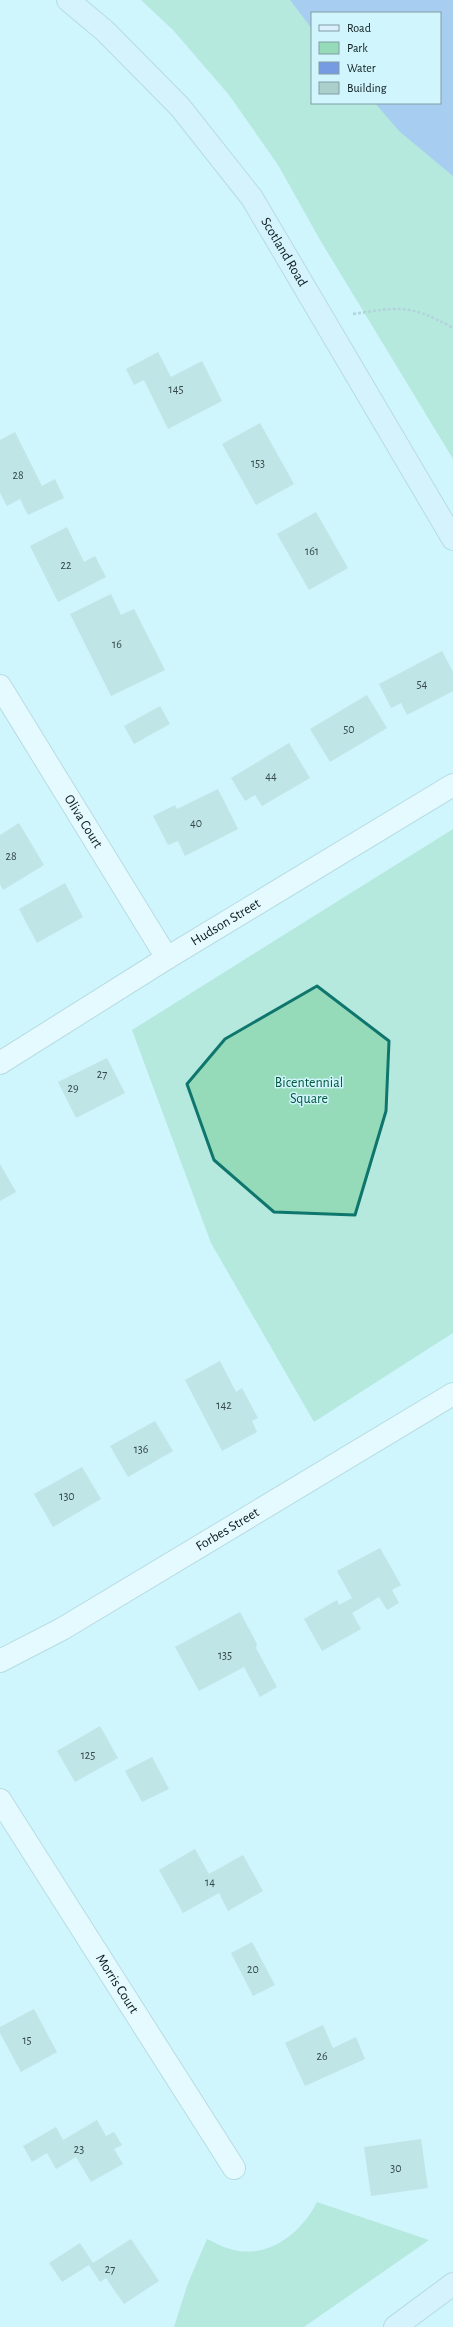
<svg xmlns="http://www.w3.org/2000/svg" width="453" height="2327" viewBox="0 0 453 2327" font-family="'Alegreya Sans',sans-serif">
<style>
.green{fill:#95dab9;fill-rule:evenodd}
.water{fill:#779be3}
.building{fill:#abd0cb}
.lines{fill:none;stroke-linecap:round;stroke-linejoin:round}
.minor-casing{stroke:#99bcc4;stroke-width:24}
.secondary-casing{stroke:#99bcc4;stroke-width:24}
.path{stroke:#8eabb1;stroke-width:2.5;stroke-dasharray:3 2;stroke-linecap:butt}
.minor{stroke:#fff;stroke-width:22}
.secondary{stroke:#dceffc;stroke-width:22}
.marked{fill:none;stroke:#0f766e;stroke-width:3;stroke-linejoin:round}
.labels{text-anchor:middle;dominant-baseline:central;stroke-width:3;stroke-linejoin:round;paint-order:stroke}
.number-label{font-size:12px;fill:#344848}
.street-label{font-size:14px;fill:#0c1a1d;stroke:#d0f5fd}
.park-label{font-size:14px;fill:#02573b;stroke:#d0f5fd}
</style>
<rect width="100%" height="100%" fill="#d0f5fd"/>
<g class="green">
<path d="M141,0H453V459L320,240L278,165L229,95L173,30ZM312,13H440V103H312Z"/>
<polygon points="453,829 453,1333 314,1422 211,1243 132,1030"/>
<path d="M317,2202L429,2240L304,2327H174L188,2283L207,2239C214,2242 222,2247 230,2249C267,2260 301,2234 317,2202Z"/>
</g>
<polygon class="water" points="290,0 453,0 453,176 399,131 375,103 440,103 440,13 312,13 312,29"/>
<g class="building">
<polygon points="158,352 171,377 202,361 222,401 168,429 144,380 134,385 126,369"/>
<polygon points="260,423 294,484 256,505 222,444"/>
<polygon points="15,432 42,486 55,479 64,498 28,515 20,499 7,506 0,493 0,440"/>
<polygon points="316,512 348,568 309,590 277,534"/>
<polygon points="67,527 84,562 95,556 106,577 58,602 30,546"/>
<polygon points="111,594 121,615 134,609 165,670 111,696 70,614"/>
<polygon points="442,651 453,672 453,691 407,715 401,703 391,708 379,684"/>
<polygon points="367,695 387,728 330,762 310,729"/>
<polygon points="160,706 170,724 134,744 124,726"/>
<polygon points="289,743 310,778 262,806 255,795 245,801 231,778"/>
<polygon points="218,789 238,829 185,856 178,841 168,845 153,816 175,805 177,809"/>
<polygon points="19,823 44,865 3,890 0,884 0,835"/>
<polygon points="65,883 83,917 37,943 19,909"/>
<polygon points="107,1058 125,1093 76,1118 58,1082"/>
<polygon points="0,1164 16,1192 0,1201"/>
<polygon points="220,1361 236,1392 242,1388 258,1418 252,1421 257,1432 222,1451 185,1380"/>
<polygon points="155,1421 173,1451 128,1477 110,1446"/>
<polygon points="82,1467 101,1499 53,1527 34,1494"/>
<polygon points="380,1548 401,1585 392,1590 399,1603 387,1610 379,1597 352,1613 361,1629 322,1651 304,1619 337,1600 339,1605 352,1598 337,1571"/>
<polygon points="240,1612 257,1644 256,1648 277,1687 260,1697 244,1667 199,1691 175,1647"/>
<polygon points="100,1726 118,1758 75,1782 57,1751"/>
<polygon points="152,1757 169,1789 142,1802 125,1771"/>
<polygon points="195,1849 209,1874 243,1855 263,1891 228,1911 219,1893 183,1913 159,1870"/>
<polygon points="252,1942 275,1985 253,1996 231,1953"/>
<polygon points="34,2009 57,2052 21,2072 0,2033 0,2027"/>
<polygon points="323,2025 333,2048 356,2037 365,2059 305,2086 285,2043"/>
<polygon points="97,2120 106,2136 114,2132 122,2145 114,2149 123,2164 91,2182 76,2157 56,2169 47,2153 32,2162 23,2146 56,2127 63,2140"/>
<polygon points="421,2139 428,2188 371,2196 364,2147"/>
<polygon points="131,2239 159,2281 124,2304 106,2278 100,2282 89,2265 62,2282 49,2263 80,2243 93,2263"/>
</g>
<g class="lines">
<g class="minor-casing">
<g id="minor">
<path id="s1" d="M0,686L167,958"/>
<path id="s2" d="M0,1063L167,958L453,785"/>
<path id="s3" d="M0,1661L62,1629L453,1394"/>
<path id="s4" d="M0,1800L234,2168"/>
</g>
</g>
<g class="secondary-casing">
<g id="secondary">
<path id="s5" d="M68,0L105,31L180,107L252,198L453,539"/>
<polyline points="395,2327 453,2284"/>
</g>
</g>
<path class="path" d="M353,314C400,307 410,304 453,328"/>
<use href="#minor" class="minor"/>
<use href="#secondary" class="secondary"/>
</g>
<path d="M0 0H453V2327H0ZM317,986L389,1041L386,1111L355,1215L274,1212L214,1160L187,1084L225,1039Z" fill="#d0f5fd" fill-opacity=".55" fill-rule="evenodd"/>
<path class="marked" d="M317,986L389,1041L386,1111L355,1215L274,1212L214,1160L187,1084L225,1039Z"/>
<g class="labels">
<g class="number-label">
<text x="176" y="389">145</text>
<text x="258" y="463">153</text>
<text x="18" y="475">28</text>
<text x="312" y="551">161</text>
<text x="66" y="565">22</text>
<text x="117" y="644">16</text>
<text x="422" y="684">54</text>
<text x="349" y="729">50</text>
<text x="271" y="776">44</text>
<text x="196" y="823">40</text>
<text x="11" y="856">28</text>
<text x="102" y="1074">27</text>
<text x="73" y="1088">29</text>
<text x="224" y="1405">142</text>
<text x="141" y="1449">136</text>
<text x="67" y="1496">130</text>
<text x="225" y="1655">135</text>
<text x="88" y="1755">125</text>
<text x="210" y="1882">14</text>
<text x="253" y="1969">20</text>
<text x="27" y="2040">15</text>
<text x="322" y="2056">26</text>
<text x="79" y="2149">23</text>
<text x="396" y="2168">30</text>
<text x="110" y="2269">27</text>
</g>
<g class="street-label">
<text stroke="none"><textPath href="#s5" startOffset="334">Scotland Road</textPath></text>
<text stroke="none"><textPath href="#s1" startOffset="159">Oliva Court</textPath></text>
<text stroke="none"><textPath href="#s2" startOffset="266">Hudson Street</textPath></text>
<text stroke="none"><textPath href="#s3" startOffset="263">Forbes Street</textPath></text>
<text stroke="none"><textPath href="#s4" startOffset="218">Morris Court</textPath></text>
</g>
<g class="park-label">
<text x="309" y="1083">Bicentennial<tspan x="309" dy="16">Square</tspan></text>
</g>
</g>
<rect x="311" y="12" width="130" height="92" fill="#d0f5fd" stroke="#829da3"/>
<rect x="319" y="25" width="20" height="6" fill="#dceffc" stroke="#829da3"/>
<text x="347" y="32" font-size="12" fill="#0c1a1d">Road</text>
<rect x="319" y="42" width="20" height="12" fill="#95dab9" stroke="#829da3"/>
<text x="347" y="52" font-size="12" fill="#0c1a1d">Park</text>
<rect x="319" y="62" width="20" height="12" fill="#779be3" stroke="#829da3"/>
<text x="347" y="72" font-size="12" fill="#0c1a1d">Water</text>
<rect x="319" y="82" width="20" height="12" fill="#abd0cb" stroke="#829da3"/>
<text x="347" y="92" font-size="12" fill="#0c1a1d">Building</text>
</svg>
